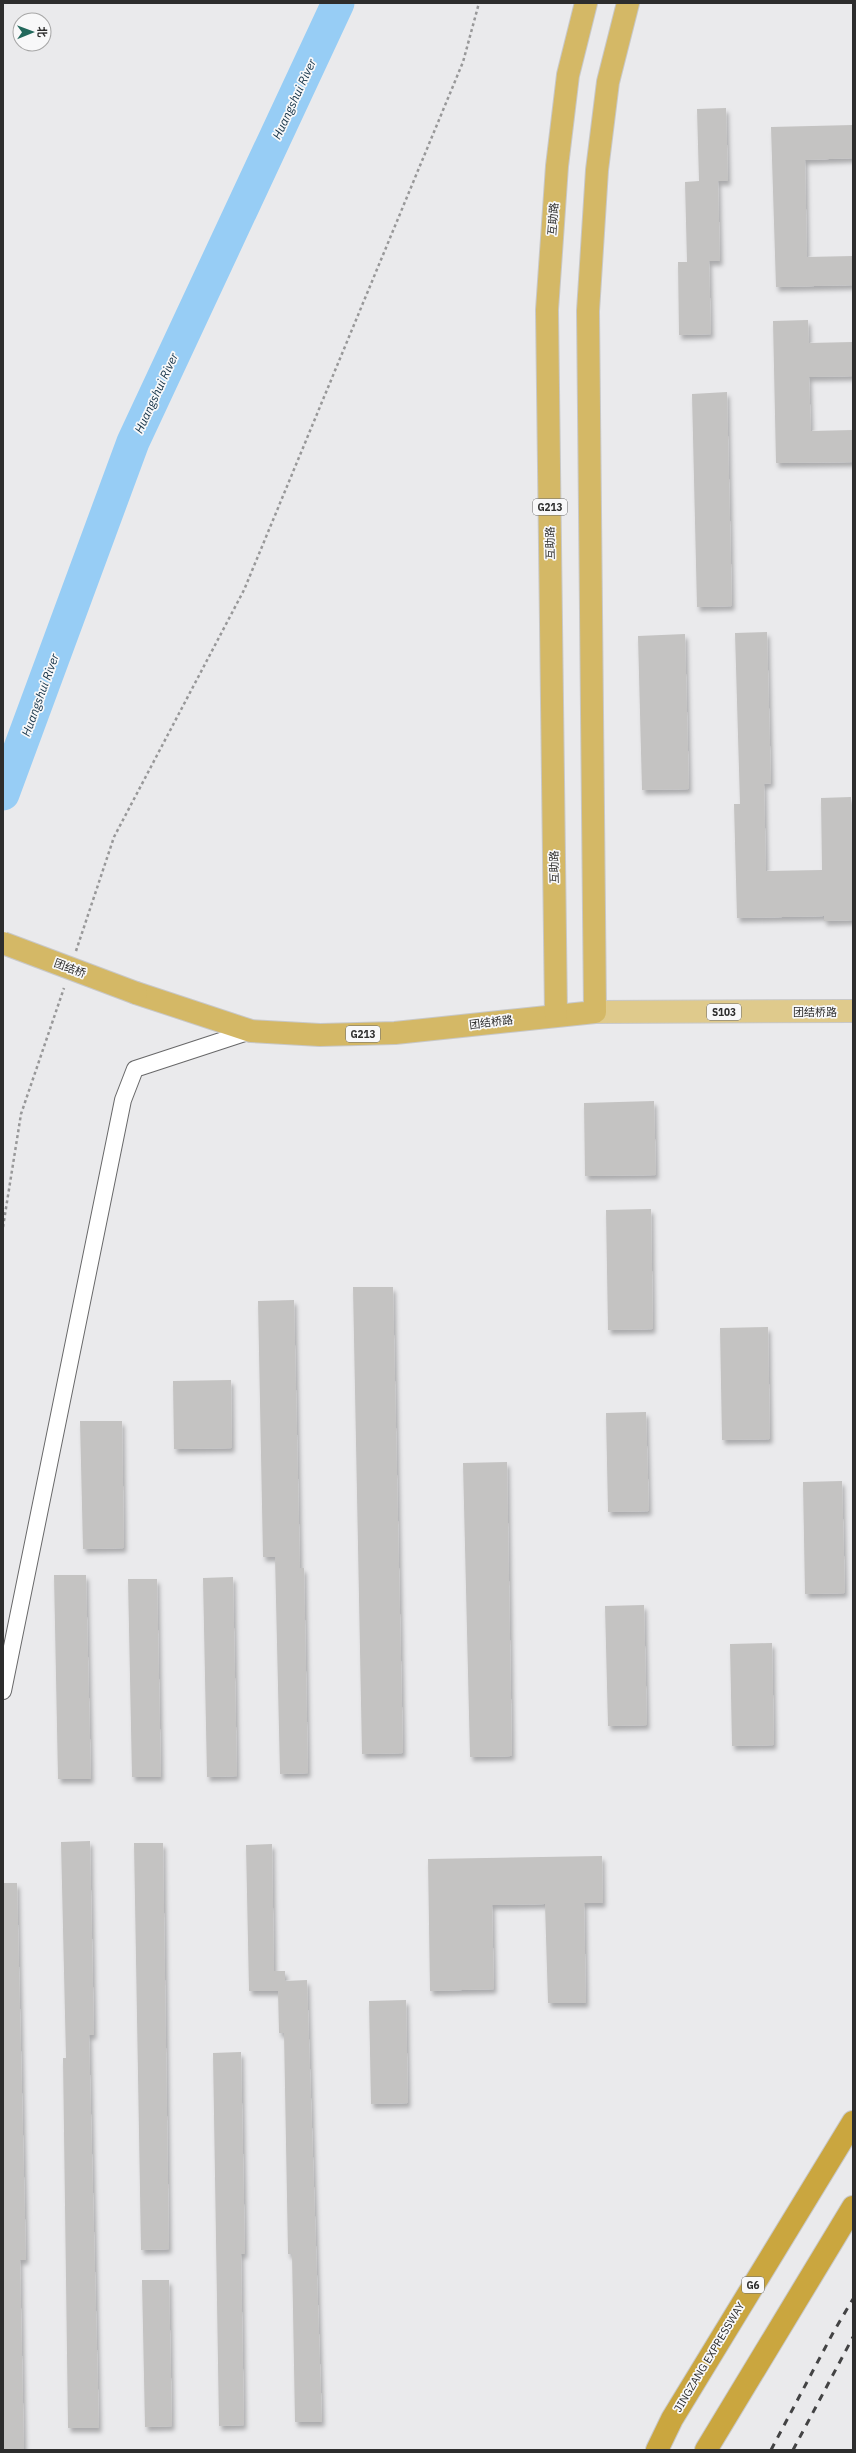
<svg xmlns="http://www.w3.org/2000/svg" width="856" height="2453" viewBox="0 0 856 2453" font-family="'IBM Plex Sans','Noto Sans SC',sans-serif">
<style>
.lines{fill:none;stroke-linecap:round;stroke-linejoin:round}
.river{stroke:#97cdf5;stroke-width:33}
.building{fill:#c4c3c2;filter:url(#shadow)}
.minor-casing{stroke:#686869;stroke-width:18}
.primary-casing{stroke:#c8c8c8;stroke-width:24}
.trunk-casing{stroke:#c8c8c8;stroke-width:24}
.motorway-casing{stroke:#c8c8c8;stroke-width:24}
.path{stroke:#989899;stroke-width:2.5;stroke-dasharray:3 3;stroke-linecap:butt}
.minor{stroke:#fff;stroke-width:16}
.primary{stroke:#dfca8c;stroke-width:22}
.trunk{stroke:#d4b866;stroke-width:22}
.motorway{stroke:#caa63f;stroke-width:22}
.rail{stroke:#434344;stroke-width:3;stroke-dasharray:7 7;stroke-linecap:butt}
.trunk-bridge-casing{stroke:#c8c8c8;stroke-width:24;stroke-linecap:butt}
.trunk-bridge{stroke:#d4b866;stroke-width:22}
.labels{text-anchor:middle;dominant-baseline:central;stroke-width:3.5;stroke-linejoin:round;paint-order:stroke}
.shield{fill:#f8f8f9;stroke:#6a6a6a;stroke-width:1}
.shield-label{font-size:10px;font-weight:bold;fill:#2d2d2d}
.street-label{font-size:11px;fill:#2d2d2d;stroke:#f8f8f9}
.water-label{font-size:12px;font-style:italic;fill:#143247;stroke:#f8f8f9}
</style>
<defs>
<filter id="shadow"><feDropShadow dx="2.5" dy="4.5" stdDeviation="2" flood-color="#0004"/></filter>
</defs>
<rect width="100%" height="100%" fill="#eaeaec"/>
<g class="lines">
<polyline class="river" points="3,794 133,442 338,3"/>
</g>
<g class="building">
<polygon points="726,108 728,181 718,181 720,261 709,261 711,334 679,335 678,262 687,262 685,182 699,181 697,109"/>
<polygon points="853,125 853,158 805,160 807,257 853,256 853,285 776,287 771,127"/>
<polygon points="808,320 809,343 853,342 853,376 809,377 811,431 853,430 853,462 776,463 773,321"/>
<polygon points="727,392 732,606 697,607 692,394"/>
<polygon points="767,632 771,783 764,784 766,871 822,870 821,798 851,797 853,920 824,921 824,916 737,918 734,804 740,804 735,633"/>
<polygon points="685,634 689,789 642,790 638,636"/>
<polygon points="654,1101 656,1175 585,1176 584,1103"/>
<polygon points="651,1209 653,1329 608,1330 606,1210"/>
<polygon points="353,1287 393,1287 403,1753 362,1754"/>
<polygon points="294,1300 300,1568 304,1568 308,1773 280,1774 275,1557 263,1557 258,1301"/>
<polygon points="768,1327 770,1439 722,1440 720,1328"/>
<polygon points="231,1380 232,1448 174,1449 173,1381"/>
<polygon points="646,1412 649,1511 608,1512 606,1413"/>
<polygon points="80,1421 122,1421 124,1548 83,1549"/>
<polygon points="507,1462 512,1756 470,1757 463,1463"/>
<polygon points="842,1481 845,1593 805,1594 803,1482"/>
<polygon points="54,1575 86,1575 91,1779 58,1779"/>
<polygon points="233,1577 237,1776 207,1777 203,1578"/>
<polygon points="128,1579 157,1579 161,1777 132,1777"/>
<polygon points="644,1605 647,1725 608,1726 605,1606"/>
<polygon points="772,1643 774,1745 732,1746 730,1644"/>
<polygon points="90,1841 94,2035 89,2035 99,2428 68,2428 63,2058 66,2058 61,1842"/>
<polygon points="134,1843 163,1843 169,2249 141,2250"/>
<polygon points="272,1844 274,1971 285,1971 285,1981 307,1980 322,2422 295,2422 292,2254 288,2254 284,2033 279,2033 278,1991 249,1991 246,1845"/>
<polygon points="602,1856 603,1903 584,1903 586,2003 548,2003 545,1904 492,1905 494,1989 430,1991 428,1859"/>
<polygon points="3,1883 17,1883 26,2260 20,2260 24,2450 3,2450"/>
<polygon points="406,2000 408,2103 371,2104 369,2001"/>
<polygon points="241,2052 245,2254 241,2254 244,2425 219,2426 213,2053"/>
<polygon points="142,2280 169,2280 172,2426 145,2427"/>
</g>
<g class="lines">
<g class="minor-casing">
<polyline id="minor" points="3,1691 123,1100 135,1069 251,1031"/>
</g>
<g class="primary-casing">
<polyline id="primary" points="595,1012 853,1011"/>
</g>
<g class="trunk-casing">
<g id="trunk">
<polyline points="136,993 251,1031 320,1035 395,1033 595,1012 588,311 597,170 608,82 628,3"/>
<polyline points="556,1015 547,310 557,166 568,75 586,3"/>
</g>
</g>
<g class="motorway-casing">
<g id="motorway">
<polyline points="657,2450 672,2419 853,2122"/>
<polyline points="706,2450 853,2207"/>
</g>
</g>
<g class="path">
<polyline points="76,951 114,837 244,590 463,62 479,3"/>
<polyline points="3,1227 21,1114 64,988"/>
</g>
<use href="#minor" class="minor"/>
<use href="#primary" class="primary"/>
<use href="#trunk" class="trunk"/>
<use href="#motorway" class="motorway"/>
<g class="rail">
<polyline points="771,2450 834,2331 853,2299"/>
<polyline points="793,2450 853,2337"/>
</g>
<g class="trunk-bridge-casing">
<polyline id="trunk-bridge" points="3,943 136,993"/>
</g>
<use href="#trunk-bridge" class="trunk-bridge"/>
</g>
<g class="labels">
<g class="shield">
<rect x="533" y="499" width="34" height="16" rx="3"/>
<rect x="707" y="1004" width="34" height="16" rx="3"/>
<rect x="346" y="1026" width="34" height="16" rx="3"/>
<rect x="742" y="2277" width="22" height="16" rx="3"/>
</g>
<g class="shield-label">
<text x="550" y="507">G213</text>
<text x="724" y="1012">S103</text>
<text x="363" y="1034">G213</text>
<text x="753" y="2285">G6</text>
</g>
<g class="street-label">
<text transform="translate(553 219) rotate(-86)">互助路</text>
<text transform="translate(550 543) rotate(-91)">互助路</text>
<text transform="translate(554 867) rotate(-91)">互助路</text>
<text transform="translate(70 968) rotate(20)">团结桥</text>
<text x="815" y="1012">团结桥路</text>
<text transform="translate(491 1022) rotate(-7)">团结桥路</text>
<text transform="translate(709 2357) rotate(-59)">JINGZANG EXPRESSWAY</text>
</g>
<g class="water-label">
<text transform="translate(294 99) rotate(-65)">Huangshui River</text>
<text transform="translate(156 393) rotate(-65)">Huangshui River</text>
<text transform="translate(40 695) rotate(-70)">Huangshui River</text>
</g>
</g>
<rect width="856" height="2453" fill="none" stroke="#2d2d2d" stroke-width="8"/>
<g transform="translate(32 32) rotate(89)"><circle r="19" fill="#f8f8f9" stroke="#a7a7a7"/>
<path d="M0-3L7 15L0 10L-7 15Z" fill="#22685c"/>
<text y="-6" font-size="11" font-weight="bold" text-anchor="middle" fill="#2d2d2d">北</text>
</g>
</svg>
